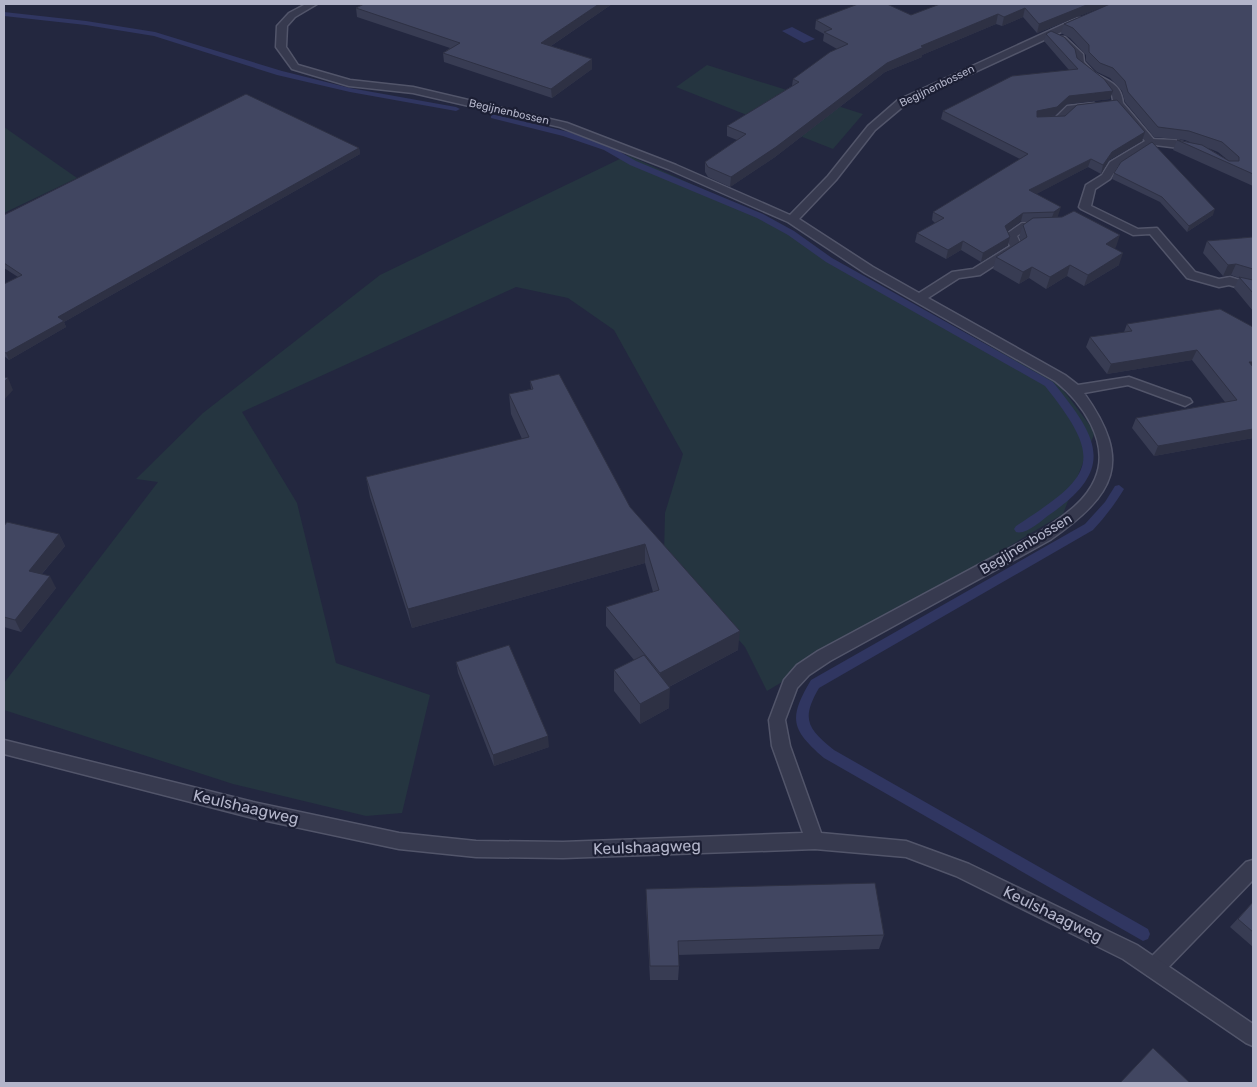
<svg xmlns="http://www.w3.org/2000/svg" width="1257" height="1087" viewBox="0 0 1257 1087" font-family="Rubik,sans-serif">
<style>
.green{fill:#253540}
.water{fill:#303661}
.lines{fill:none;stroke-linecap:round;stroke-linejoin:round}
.stream{fill:#303661;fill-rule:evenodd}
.service-casing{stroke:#52556a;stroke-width:3}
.minor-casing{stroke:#52556a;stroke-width:3}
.service{fill:#373a4f;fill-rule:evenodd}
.minor{fill:#373a4f;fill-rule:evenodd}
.wall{fill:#383c53;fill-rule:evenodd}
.shaded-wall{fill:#2e3144}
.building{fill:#414661;stroke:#2e3144}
.labels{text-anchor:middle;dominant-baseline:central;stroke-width:4.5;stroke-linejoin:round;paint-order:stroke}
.far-street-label{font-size:11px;fill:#b3b5ca;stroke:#1c1f34}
.street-label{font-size:14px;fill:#b3b5ca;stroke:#1c1f34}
.near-street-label{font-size:16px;fill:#b3b5ca;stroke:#1c1f34}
</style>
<rect width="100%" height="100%" fill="#23273f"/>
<g class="green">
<polygon points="707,65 863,114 833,149 676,87"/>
<polygon points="4,127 77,178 4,213"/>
<polygon points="628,155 776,223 847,269 1058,383 1095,432 1063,514 767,691 745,647 664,554 665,513 683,454 614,330 568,298 516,287 242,412 297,503 336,663 430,695 402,813 366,816 233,784 4,710 4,683 158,482 136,479 203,413 380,275"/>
</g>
<polygon class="water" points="792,27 815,39 804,43 782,31"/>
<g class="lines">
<g class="stream">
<polygon points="4,12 86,21 155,32 282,71 350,88 456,107 460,109 456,111 350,92 277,75 154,36 86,25 4,16"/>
<path d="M491,114L569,132L610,146L636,161L763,214L794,231L832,258L1053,382C1097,437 1118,468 1049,515C1041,521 1026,535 1016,532L1014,529L1016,526C1093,476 1106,462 1045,386L826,262L788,235L757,218L630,165L604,150L563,136L491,118Z"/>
<path d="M1119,485L1124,489C1115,504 1105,517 1093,530L819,688C801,719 807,728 834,750L1148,929L1150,934L1148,939L1143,941L824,758C791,729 788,719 811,680L1085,524L1105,502L1115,486Z"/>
</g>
<g class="service-casing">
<g id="service">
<polygon points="1151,139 1175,140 1200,147 1195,150 1147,144 1147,140"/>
<polygon points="1253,860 1253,880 1161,975 1154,978 1147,975 1144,968 1147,961 1246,862"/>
</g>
</g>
<g class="minor-casing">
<g id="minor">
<path d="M306,4H317L295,17L287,26L286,47L298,65L350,80L413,87L567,123L676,165L790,215L828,176L868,126L898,100L1077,18H1083V22L906,104L875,130L836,180L799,219L873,267L919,293L952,272L973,269L1010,246L1005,235L1022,223H1045V227L1029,228L1017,236L1022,247L1020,249L980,275L959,278L928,298L1065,375L1078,385L1129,377L1190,399L1192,402L1185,406L1128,385L1084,393C1133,462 1116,494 1050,540L830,661L809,675L797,688L785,720L790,746L821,833L906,841L969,864L1137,945L1253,1024V1046L1246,1043L1123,959L956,876L906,857L815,849L563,858L476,857L399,849L253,818L4,754V740L253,802L399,833L476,841L563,842L803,833L772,746L769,720L784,680L797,665L818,651L1040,532C1060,518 1085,503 1095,479C1111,443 1082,402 1055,381L865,273L788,222L668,169L560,127L413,93L349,86L292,69L276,47L277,26L289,13Z"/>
<path d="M1059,37H1065L1083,54L1084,62C1088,66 1092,71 1096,74C1110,82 1121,84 1123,103L1156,142L1118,166L1110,179L1095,189L1091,206L1138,229L1157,228L1195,272L1219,279L1230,277L1253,284V292L1229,285L1219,287L1187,278L1150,234L1133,235L1081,209L1079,207L1086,185L1102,175L1110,162L1145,141L1114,105L1112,95L1101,83L1090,78L1076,65L1075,57L1059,41Z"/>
<polygon points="1094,103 1099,106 1098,108 1074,111 1059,123 1044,124 1039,121 1044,118 1056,117 1067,106"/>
</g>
</g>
<use href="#service" class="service"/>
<use href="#minor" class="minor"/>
</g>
<g class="wall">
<polygon points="364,4 612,4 551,46 592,59 592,69 552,98 444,62 443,53 450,48 357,17 356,8"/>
<polygon points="940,4 1109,4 1037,33 1023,17 1002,26 996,24 922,55 922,57 885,72 775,157 730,187 708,177 705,172 705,162 737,140 727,136 727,126 792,86 793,79 837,49 823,41 824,34 815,29 816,20 911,15"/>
<path d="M1253,4V186L1173,150L1177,140L1192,143L1185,140L1154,137L1125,102L1122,91L1110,78L1097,72L1086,61V55L1070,38L1061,33L1064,24ZM1208,148L1218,152L1229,161Z"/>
<polygon points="1046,34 1077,58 1110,99 1067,104 1055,115 1047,117 1145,132 1142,141 1109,160 1101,174 1088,167 1036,194 1058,216 1056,218 1116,247 1114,248 1119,265 1084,286 1067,276 1046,289 1029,278 1019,284 993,269 996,257 1021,241 1019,237 1023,225 1029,221 1021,221 1008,231 1010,237 1008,245 981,262 961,250 946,259 915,242 917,233 935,223 932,220 933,212 1020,159 941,119 943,111 1069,70 1044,41"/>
<polygon points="359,148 360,154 64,322 66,327 9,360 4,356 4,284 18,277 4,268 4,215"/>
<polygon points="1114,173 1213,215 1187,232 1160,202 1112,179"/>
<polygon points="1253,237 1253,311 1234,288 1239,278 1231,275 1223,276 1203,253 1207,241"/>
<polygon points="1127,324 1253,327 1253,438 1154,456 1132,428 1136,418 1225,402 1192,360 1107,374 1086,347 1090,337 1124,332"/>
<polygon points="530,381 630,507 738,650 669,687 669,708 640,724 614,691 614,670 634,660 606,626 606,607 653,592 645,563 412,628 370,497 366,477 522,439 511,414 509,394 531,389"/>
<polygon points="4,526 59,534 65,546 42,574 56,588 21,632 4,627"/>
<polygon points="456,662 549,747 494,766 458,673"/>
<polygon points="646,889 884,935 879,949 678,955 679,966 678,980 650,980 646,904"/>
<polygon points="1253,902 1253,947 1230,927"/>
</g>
<g class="shaded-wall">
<polygon points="599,4 612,4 542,52 541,43"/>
<polygon points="1089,4 1109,4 1037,33 1039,24"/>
<polygon points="1025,8 1023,17 1002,26 1004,17"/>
<polygon points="998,14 996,24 922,55 922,57 885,72 775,157 730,187 731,177 887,63 921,46"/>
<polygon points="592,59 592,69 552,98 551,89"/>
<polygon points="1113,91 1110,99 1067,104 1055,115 1035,119 1037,111 1069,96"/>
<polygon points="1145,132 1142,141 1109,160 1101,174 1103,165 1112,152"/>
<polygon points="359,148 360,154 64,322 66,327 9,360 6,353 58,317"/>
<polygon points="1091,159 1088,167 1027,199 1029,190"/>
<polygon points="1061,207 1058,216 1051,220 1054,212"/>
<polygon points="1215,209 1213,215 1187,232 1189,226"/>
<polygon points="1023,213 1021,221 1003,235 1005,226"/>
<polygon points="1120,235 1116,247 1102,255 1106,244"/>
<polygon points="1010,237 1008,245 981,262 983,253"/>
<polygon points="963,241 961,250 946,259 948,250"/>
<polygon points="1123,253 1119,265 1084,286 1088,275"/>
<polygon points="1236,264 1231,275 1223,276 1228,265"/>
<polygon points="1070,265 1067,276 1046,289 1050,277"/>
<polygon points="1032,267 1029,278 1019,284 1023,272"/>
<polygon points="1197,350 1192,360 1107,374 1111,364"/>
<polygon points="1249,362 1253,362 1253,371"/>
<polygon points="8,378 13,390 4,400 4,382"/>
<polygon points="1253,429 1253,438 1154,456 1158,446"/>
<polygon points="59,534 65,546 35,582 29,571"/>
<polygon points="645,544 645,563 412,628 408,609"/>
<polygon points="50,576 56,588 21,632 15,620"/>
<polygon points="740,631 738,650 659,692 660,673"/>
<polygon points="670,688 669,708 640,724 640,704"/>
<polygon points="548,736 549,747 494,766 493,755"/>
</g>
<g class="building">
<polygon points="364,4 599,4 541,43 592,59 551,89 443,53 460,43 356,8"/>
<polygon points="858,4 887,4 911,15 940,4 1089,4 1039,24 1025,8 1004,17 998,14 921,46 924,47 887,63 776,147 731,177 708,167 705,162 746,134 727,126 799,82 793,79 830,52 848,44 824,32 832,29 816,20"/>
<polygon points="1110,4 1253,4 1253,174 1177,140 1202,145 1229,161 1239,161 1239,157 1222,142 1189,131 1158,127 1128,92 1125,81 1113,68 1100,63 1089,52 1089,45 1073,28 1064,24"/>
<polygon points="1051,31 1064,37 1075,49 1077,58 1104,79 1113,91 1069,96 1057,107 1037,111 1037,117 1065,116 1077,105 1117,100 1145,132 1112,152 1103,165 1091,159 1029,190 1061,207 1054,212 1023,213 1005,226 1010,237 983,253 963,241 948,250 917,233 944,218 933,212 1028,154 943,111 1012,76 1078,69 1046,34"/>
<polygon points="246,94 359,148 58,317 64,321 6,353 4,352 4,284 22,275 4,263 4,215"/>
<polygon points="1152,142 1215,209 1189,226 1162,197 1114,173 1121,162"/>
<polygon points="1074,211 1120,235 1106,244 1123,253 1088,275 1070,265 1050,277 1032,267 1023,272 996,257 1027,237 1023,225 1033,218 1062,217"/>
<polygon points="1253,237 1253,269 1236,264 1228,265 1207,241"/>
<polygon points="1239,277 1253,280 1253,293"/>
<polygon points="1220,309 1253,327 1253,362 1249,362 1253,367 1253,411 1252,412 1253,413 1253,429 1158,446 1136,418 1237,400 1197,350 1111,364 1090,337 1132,331 1127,324"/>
<polygon points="559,374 630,507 740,631 660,673 606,607 659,590 645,544 408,609 366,477 529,437 509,394 533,389 530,381"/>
<polygon points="4,377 8,378 4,382"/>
<polygon points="7,522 59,534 29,571 50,576 15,620 4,617 4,526"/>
<polygon points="509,645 548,736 493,755 456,662"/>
<polygon points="644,655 670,688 640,704 614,670"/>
<polygon points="875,883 884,935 678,941 679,966 650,966 646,889"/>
<polygon points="1253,902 1253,932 1238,919"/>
<polygon points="1153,1048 1190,1083 1120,1083"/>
</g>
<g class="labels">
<g class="far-street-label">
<text transform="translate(937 86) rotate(-26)">Begijnenbossen</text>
<text transform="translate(509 112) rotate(13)">Begijnenbossen</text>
</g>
<g class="street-label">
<text transform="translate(1026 544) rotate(-31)">Begijnenbossen</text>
</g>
<g class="near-street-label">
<text transform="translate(246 807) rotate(13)">Keulshaagweg</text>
<text transform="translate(647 847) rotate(-2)">Keulshaagweg</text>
<text transform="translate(1053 914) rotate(26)">Keulshaagweg</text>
</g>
</g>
<rect width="1257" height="1087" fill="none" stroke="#b3b5ca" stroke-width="10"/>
</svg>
